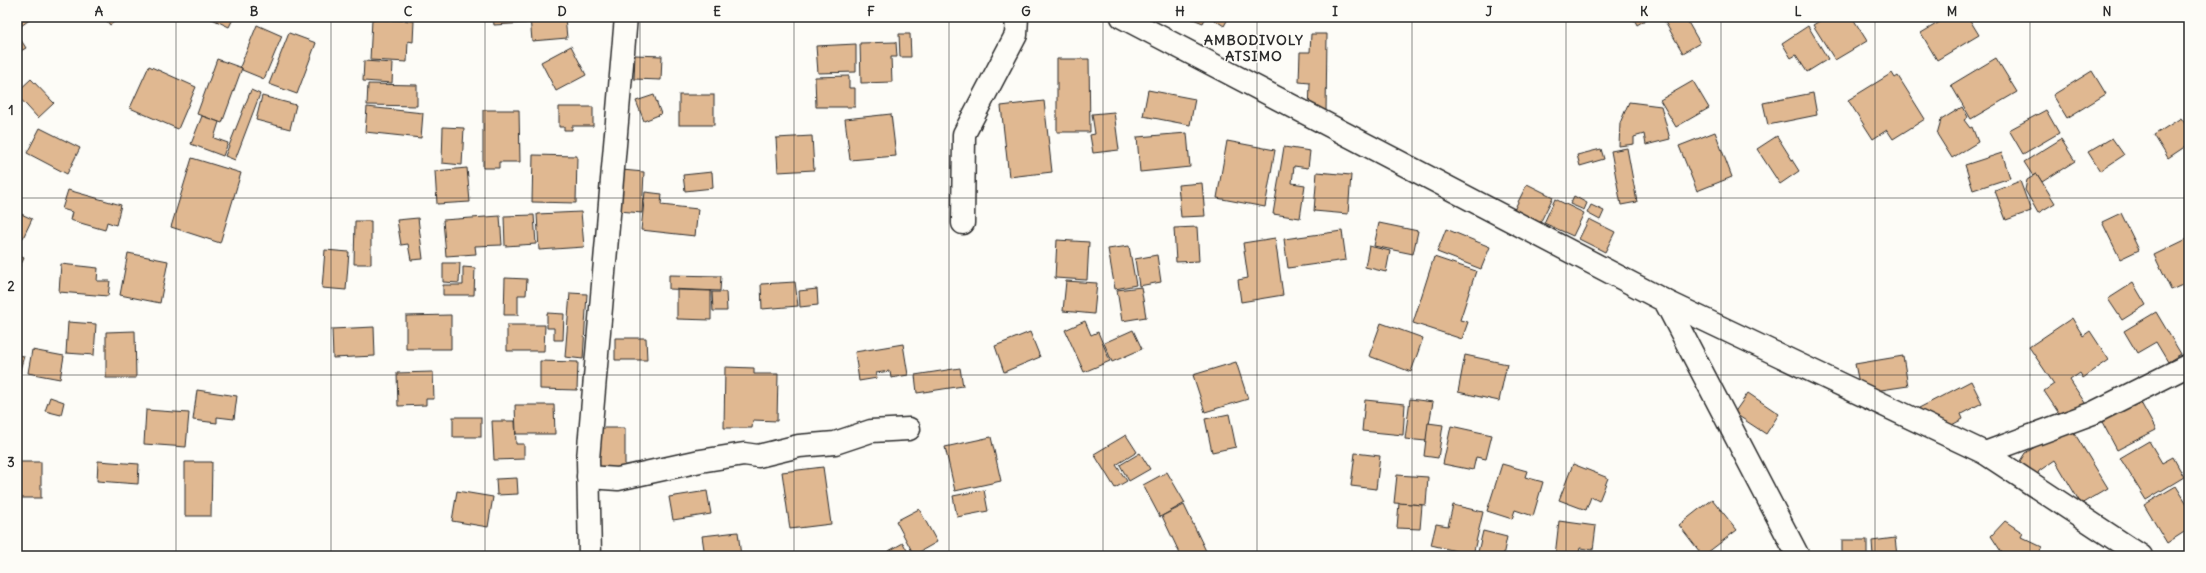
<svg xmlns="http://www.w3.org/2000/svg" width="2206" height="573" viewBox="0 0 2206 573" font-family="Delius,sans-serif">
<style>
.building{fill:#e0b891;stroke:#2b2b2b}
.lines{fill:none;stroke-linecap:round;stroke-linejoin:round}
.minor-casing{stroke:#2b2b2b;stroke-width:25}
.minor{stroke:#fdfcf7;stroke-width:22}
.grid{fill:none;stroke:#2b2b2b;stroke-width:1;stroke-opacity:0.55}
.labels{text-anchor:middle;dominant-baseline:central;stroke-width:3;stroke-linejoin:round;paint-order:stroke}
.district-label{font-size:14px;font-weight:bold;letter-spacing:1px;fill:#2b2b2b;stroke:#fdfcf7}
.neatline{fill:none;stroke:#2b2b2b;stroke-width:1.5}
.grid-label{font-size:13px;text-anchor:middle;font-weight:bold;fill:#2b2b2b}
</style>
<rect width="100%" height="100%" fill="#fdfcf7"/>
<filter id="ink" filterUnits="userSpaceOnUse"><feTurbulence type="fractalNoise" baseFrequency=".025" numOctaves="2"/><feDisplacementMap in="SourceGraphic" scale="8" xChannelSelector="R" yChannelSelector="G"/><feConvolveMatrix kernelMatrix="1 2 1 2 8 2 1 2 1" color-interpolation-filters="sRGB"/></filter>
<g filter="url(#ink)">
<g class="building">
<polygon points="17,17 31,17 32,18 17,29"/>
<polygon points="104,17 121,17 110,25"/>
<polygon points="208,17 234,17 229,27"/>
<polygon points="493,17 526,17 526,23 494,25"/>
<polygon points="530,17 565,17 567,38 532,41"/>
<polygon points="1188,17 1206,17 1203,23"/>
<polygon points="1210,17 1229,17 1224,26"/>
<polygon points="1633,17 1650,17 1637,25"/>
<polygon points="1662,17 1685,17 1700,43 1683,53"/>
<polygon points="1826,17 1852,17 1867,41 1835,60 1813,25"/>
<polygon points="1948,17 1968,17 1979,35 1937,60 1921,33"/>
<polygon points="372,19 414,21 413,42 408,41 407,62 370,60"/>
<polygon points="257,25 282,36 264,79 242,70 242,68 240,67"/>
<polygon points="1808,26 1828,59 1807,72 1796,55 1791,58 1782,43"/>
<polygon points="289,33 316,43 297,94 269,84"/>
<polygon points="17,34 26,48 17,53"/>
<polygon points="899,34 910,34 911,57 900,57"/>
<polygon points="1311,34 1327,34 1326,113 1309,112 1310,83 1299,82 1300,52 1310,52"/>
<polygon points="896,42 897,57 891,57 892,82 861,83 860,43"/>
<polygon points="856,44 856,72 818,73 816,46"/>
<polygon points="571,46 586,75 556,91 541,62"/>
<polygon points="635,55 662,56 661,80 634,79"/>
<polygon points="1996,58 2017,92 1971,119 1951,85"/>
<polygon points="217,59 242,68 222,123 197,114"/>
<polygon points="1057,59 1089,59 1090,132 1057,132"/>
<polygon points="364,61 393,63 392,83 363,81"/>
<polygon points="149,66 196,87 178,129 130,108"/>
<polygon points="2092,71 2106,94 2067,118 2053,95"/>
<polygon points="1892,73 1895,78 1898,76 1925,119 1893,139 1887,130 1873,139 1848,100"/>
<polygon points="849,76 849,88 855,88 855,107 816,107 815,77"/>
<polygon points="31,79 54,103 38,118 17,95 17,92"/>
<polygon points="1693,81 1709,108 1676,127 1660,100"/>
<polygon points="368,84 417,85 417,106 367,105"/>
<polygon points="251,90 260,94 235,160 225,156"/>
<polygon points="1148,90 1195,99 1190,125 1143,116"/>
<polygon points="1813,93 1817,115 1768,125 1763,103"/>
<polygon points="654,95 661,114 644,121 636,101"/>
<rect x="679" y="95" width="35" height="30"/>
<polygon points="262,96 296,105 290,129 256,120"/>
<polygon points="1044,101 1052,172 1009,177 1001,106"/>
<polygon points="1629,102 1661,106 1670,139 1646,145 1644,134 1634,137 1634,144 1619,146 1620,123"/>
<polygon points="367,107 423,113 421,138 365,132"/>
<polygon points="559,107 593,107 593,126 572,126 572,130 564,130 564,127 559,127"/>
<polygon points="1962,107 1968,117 1964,120 1970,128 1972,127 1978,142 1952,158 1937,134 1941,120"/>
<polygon points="483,110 519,110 520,162 499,162 499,168 483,168"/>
<polygon points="2046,110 2059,133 2023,154 2009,130"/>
<polygon points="1114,112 1119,150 1093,153 1090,135 1095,134 1092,114"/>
<polygon points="891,114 896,156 850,160 845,119"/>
<polygon points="202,116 219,122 214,138 228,143 223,156 191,144"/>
<polygon points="2181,118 2189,129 2189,144 2168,158 2154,135"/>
<polygon points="443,127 464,128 462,165 442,163"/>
<polygon points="40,128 80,148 67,174 27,153"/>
<polygon points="1715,132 1732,177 1697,191 1679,146"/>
<polygon points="1187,133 1190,167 1140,172 1137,137"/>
<polygon points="812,136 814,170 778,172 776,138"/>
<polygon points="1777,136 1799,171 1780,184 1757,149"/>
<polygon points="2112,138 2124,155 2100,171 2088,152"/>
<polygon points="2061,139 2075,161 2042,182 2037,174 2033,176 2024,162"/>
<polygon points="1227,141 1275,150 1265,207 1217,198"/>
<polygon points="1284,147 1310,151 1308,168 1294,166 1292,183 1305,185 1300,218 1273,214"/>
<polygon points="1627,148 1637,202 1621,205 1611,151"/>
<polygon points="1601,149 1604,159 1580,166 1577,155"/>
<polygon points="2002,153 2010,178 1973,190 1965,165"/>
<polygon points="533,155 577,156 576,203 532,202"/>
<polygon points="192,158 241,173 220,243 171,227"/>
<polygon points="467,168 470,202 437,204 435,171"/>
<polygon points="622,170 644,172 642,213 619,211"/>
<polygon points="712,172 713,188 685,191 683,175"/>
<polygon points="1317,172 1351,175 1348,214 1314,211"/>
<polygon points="2037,174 2055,203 2038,213 2025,190 2027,180"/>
<polygon points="2020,181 2031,211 2006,220 1995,191"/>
<polygon points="1202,183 1205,216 1181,217 1178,185"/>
<polygon points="1527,184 1553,197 1540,223 1514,210"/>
<polygon points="68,190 121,205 116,225 107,222 105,230 70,220 72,212 62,209"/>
<polygon points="645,192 662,194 661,205 698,209 695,236 641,230"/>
<polygon points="1574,196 1587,203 1584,210 1570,204"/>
<polygon points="1555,199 1584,213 1573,236 1544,223"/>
<polygon points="1591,205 1604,211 1600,220 1587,213"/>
<polygon points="17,212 32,219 23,238 17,235"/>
<polygon points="581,212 584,247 539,250 537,214"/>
<polygon points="2121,213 2139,250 2120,259 2102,222"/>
<polygon points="534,215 536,244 505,246 504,216"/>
<polygon points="500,216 502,245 475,246 476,254 446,256 443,220"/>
<polygon points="418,218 423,259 411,260 408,244 401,245 397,220"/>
<polygon points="1589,219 1615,232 1605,252 1579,239"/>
<polygon points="355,221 371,221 371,264 354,264"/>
<polygon points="1379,223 1418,231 1413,254 1374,246"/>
<polygon points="1197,227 1199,261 1176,262 1174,228"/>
<polygon points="1446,229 1490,247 1481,269 1437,252"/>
<polygon points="1342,231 1346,260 1288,268 1284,239"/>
<polygon points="1275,238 1283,295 1241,302 1238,280 1248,278 1243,243"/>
<polygon points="2189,238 2189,282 2171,290 2154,255"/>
<polygon points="1057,240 1089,242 1087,280 1055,278"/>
<polygon points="1129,246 1136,285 1115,289 1108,249"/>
<polygon points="1369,246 1390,251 1386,272 1365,267"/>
<polygon points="325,250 349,252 346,290 322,288"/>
<polygon points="128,253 168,261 160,303 120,295"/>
<polygon points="17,255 24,258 17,273"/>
<polygon points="1157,255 1161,282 1139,286 1135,259"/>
<polygon points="1434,257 1476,271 1460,320 1468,322 1462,339 1413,323"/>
<polygon points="443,263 460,263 459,283 443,282"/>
<polygon points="61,264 98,268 97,281 110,281 108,296 59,292"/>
<polygon points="463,267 475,268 474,295 443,295 443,285 463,285"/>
<polygon points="669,275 721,276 720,291 669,289"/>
<polygon points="505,278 527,279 526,295 518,295 518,315 504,315"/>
<polygon points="1066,281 1097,283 1094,314 1063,311"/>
<polygon points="795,282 798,306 762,309 761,284"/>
<polygon points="2133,283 2146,305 2122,320 2108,299"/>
<polygon points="1141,287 1146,317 1122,321 1117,290"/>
<polygon points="817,289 818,305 800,307 799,291"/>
<polygon points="677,290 711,291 711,320 677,319"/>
<polygon points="712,292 726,292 727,311 713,311"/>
<polygon points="570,293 587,294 583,359 565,357"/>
<polygon points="2156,312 2181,354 2168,362 2156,342 2137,353 2124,331"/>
<polygon points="547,313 564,314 563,340 554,340 554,328 547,328"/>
<polygon points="451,315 451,349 406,349 406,316"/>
<polygon points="2072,318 2083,336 2090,331 2109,360 2083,378 2080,373 2070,380 2087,406 2064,421 2044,391 2054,384 2029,347"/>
<polygon points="1085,321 1091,335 1098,332 1110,361 1084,372 1065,330"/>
<polygon points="68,322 96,324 94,355 66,353"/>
<polygon points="1381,323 1423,338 1411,372 1369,356"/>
<polygon points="507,325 545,325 544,351 507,351"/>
<polygon points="374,327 375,356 333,358 332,329"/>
<polygon points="1133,330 1142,349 1112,362 1104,343"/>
<polygon points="135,331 136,378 106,378 106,332"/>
<polygon points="1030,332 1040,357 1004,372 995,346"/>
<polygon points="615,338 646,338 647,360 615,360"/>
<polygon points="903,344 908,375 891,378 890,371 876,373 877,378 859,381 855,352"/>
<polygon points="32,350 64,356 60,379 28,373"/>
<polygon points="17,355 24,356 17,380"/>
<polygon points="1465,355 1507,364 1499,401 1458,392"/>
<polygon points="1903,356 1908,386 1861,393 1855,364"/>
<polygon points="540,361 578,362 577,390 540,389"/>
<polygon points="1236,362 1248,399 1205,412 1193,375"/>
<polygon points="725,367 754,368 754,374 778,374 777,421 753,420 752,428 724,428"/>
<polygon points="960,368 963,386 917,393 915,375"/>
<polygon points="433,372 434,399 426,399 426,405 398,406 397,373"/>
<polygon points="1971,381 1982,403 1961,414 1963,419 1946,428 1930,430 1919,408"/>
<polygon points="197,390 237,396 234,419 217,417 217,423 193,420"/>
<polygon points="1748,393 1779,414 1766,434 1734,413"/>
<polygon points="50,397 64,402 61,415 45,411"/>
<polygon points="1410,399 1433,402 1426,441 1405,439"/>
<polygon points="2139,399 2156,430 2117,450 2101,420"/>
<polygon points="1365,400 1405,404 1403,435 1362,431"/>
<polygon points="515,405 554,405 555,434 516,434"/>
<polygon points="146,410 189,413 186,447 144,444"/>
<polygon points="1229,414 1236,447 1212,452 1205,419"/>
<rect x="453" y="417" width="28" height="20"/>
<polygon points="492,421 515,421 516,444 524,444 524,459 494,460"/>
<polygon points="1428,423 1443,425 1438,458 1424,456"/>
<polygon points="1451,426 1492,435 1486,459 1476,457 1473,470 1443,464"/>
<polygon points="2070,426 2108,488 2081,504 2055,460 2039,471 2033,485 2012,474 2025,453"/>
<polygon points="595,428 625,428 625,470 595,469"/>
<polygon points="1126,435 1137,452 1116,465 1127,481 1115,488 1094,454"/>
<polygon points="991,437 1001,481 955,491 945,447"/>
<polygon points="2149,441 2162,463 2173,457 2184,477 2146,500 2120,458"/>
<polygon points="1140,453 1150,469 1129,481 1120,465"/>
<polygon points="1355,453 1380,456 1376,489 1351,486"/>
<polygon points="98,461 139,464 138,484 97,481"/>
<rect x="17" y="462" width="24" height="36"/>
<polygon points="185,462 212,462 211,516 185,516"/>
<polygon points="1502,464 1527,471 1525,477 1543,482 1533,516 1515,510 1512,519 1487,511"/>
<polygon points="1573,464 1608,478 1599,501 1591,497 1586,510 1559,500"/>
<polygon points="823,467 831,524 790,529 782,472"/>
<polygon points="1167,472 1185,503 1160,517 1143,485"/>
<polygon points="1397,475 1428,477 1426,505 1394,503"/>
<polygon points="517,478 518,494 497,495 496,479"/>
<polygon points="2176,486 2189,507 2189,529 2167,543 2144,505"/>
<polygon points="984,490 988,511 957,517 953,496"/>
<polygon points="457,491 493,497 488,527 452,521"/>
<polygon points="707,491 711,514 673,520 669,497"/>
<polygon points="1712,499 1737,530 1703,556 1679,525"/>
<polygon points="1399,503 1422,505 1420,529 1397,528"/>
<polygon points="1184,505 1206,551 1195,556 1181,556 1162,516"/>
<polygon points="1453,505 1483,512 1473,555 1431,545 1436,524 1448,526"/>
<polygon points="919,509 937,542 914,555 896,521"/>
<polygon points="1559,521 1596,526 1593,550 1580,548 1578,556 1555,556"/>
<polygon points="2005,521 2023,533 2021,537 2042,547 2038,556 2004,556 1991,536"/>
<polygon points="1483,531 1507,537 1503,556 1475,556 1475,552 1478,552"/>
<polygon points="738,532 741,556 705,556 702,536"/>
<polygon points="1895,538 1897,556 1873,556 1872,541"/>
<rect x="1842" y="540" width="25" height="16"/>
<polygon points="903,543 910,556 889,556 887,552"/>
</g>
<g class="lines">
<g class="minor-casing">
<g id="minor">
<polyline points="1122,17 1665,301 1985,453 2141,556"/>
<polyline points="963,223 964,134 1016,35 1017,17"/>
<polyline points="1665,301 1798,556"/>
<polyline points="1985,453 2093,413 2189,365"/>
<polyline points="588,477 618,479 700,461 744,454 758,456 799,446 835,443 871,431 909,429"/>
<polyline points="590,556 588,459 626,17"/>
</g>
</g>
<use href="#minor" class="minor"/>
</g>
</g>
<path class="grid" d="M176,17V556M331,17V556M485,17V556M640,17V556M794,17V556M949,17V556M1103,17V556M1257,17V556M1412,17V556M1566,17V556M1721,17V556M1875,17V556M2030,17V556M17,198H2189M17,375H2189"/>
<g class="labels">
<g class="district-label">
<text x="1254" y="40">AMBODIVOLY<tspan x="1254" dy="16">ATSIMO</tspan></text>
</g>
</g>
<rect width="2206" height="573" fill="none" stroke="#fdfcf7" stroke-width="44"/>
<rect x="22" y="22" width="2162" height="529" class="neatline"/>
<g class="grid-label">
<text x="99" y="16">A</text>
<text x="254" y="16">B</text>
<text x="408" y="16">C</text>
<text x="562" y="16">D</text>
<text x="717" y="16">E</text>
<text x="871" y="16">F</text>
<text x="1026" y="16">G</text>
<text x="1180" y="16">H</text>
<text x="1335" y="16">I</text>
<text x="1489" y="16">J</text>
<text x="1644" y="16">K</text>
<text x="1798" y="16">L</text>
<text x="1952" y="16">M</text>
<text x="2107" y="16">N</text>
<text x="11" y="115">1</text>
<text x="11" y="291">2</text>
<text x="11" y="467">3</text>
</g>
</svg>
